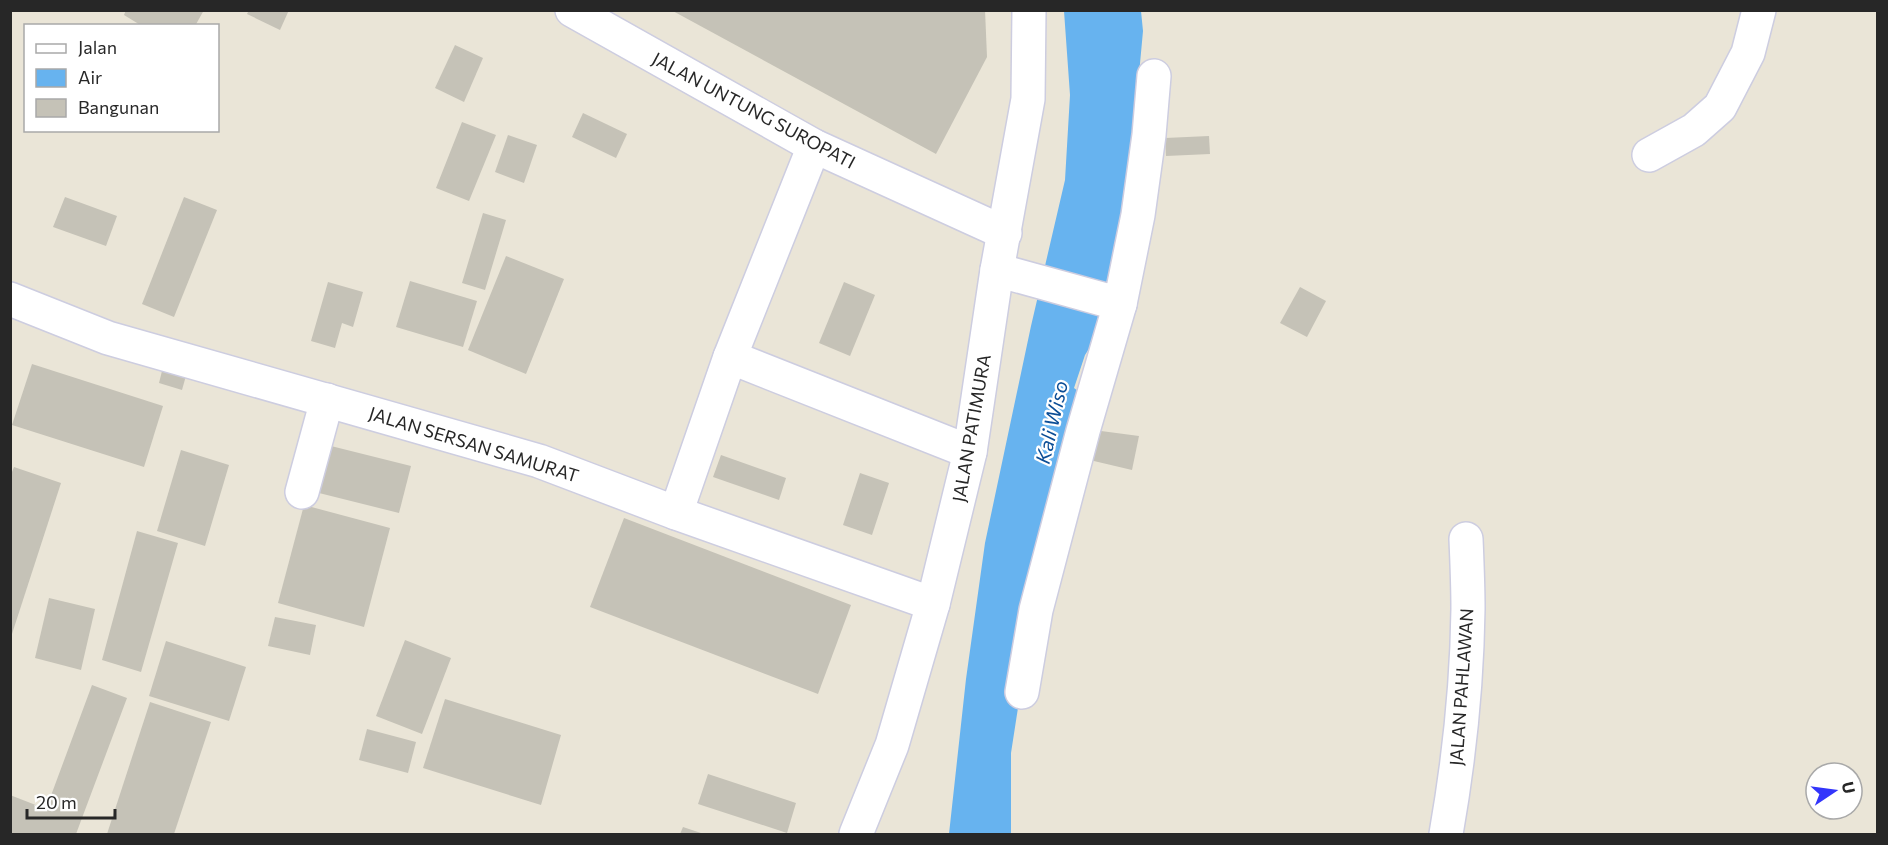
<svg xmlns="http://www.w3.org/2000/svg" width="1888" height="845" viewBox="0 0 1888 845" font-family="Commissioner,sans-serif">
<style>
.water{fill:#67b3ef}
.building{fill:#c5c2b7}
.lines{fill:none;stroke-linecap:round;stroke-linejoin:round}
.minor-casing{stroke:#cdcde0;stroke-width:36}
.minor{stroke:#fff;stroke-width:33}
.labels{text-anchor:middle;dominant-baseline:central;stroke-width:4.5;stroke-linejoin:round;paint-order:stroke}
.street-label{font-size:18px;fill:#272727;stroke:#fff}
.water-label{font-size:20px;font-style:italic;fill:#0c4e96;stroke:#fff}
</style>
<rect width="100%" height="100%" fill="#eae5d7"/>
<polygon class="water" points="1064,11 1141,11 1143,31 1125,226 1099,333 1085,355 1074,388 1085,396 1033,611 1011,753 1011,834 949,834 966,679 985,543 1031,326 1065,180 1070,95"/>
<g class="building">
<polygon points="126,10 204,10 195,26 142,26 124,15"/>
<polygon points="249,10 289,10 280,30 247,14"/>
<polygon points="671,10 985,10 987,57 936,154"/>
<polygon points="455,45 483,58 464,102 435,88"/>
<polygon points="583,113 627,134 616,158 572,137"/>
<polygon points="462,122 496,135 469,201 436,188"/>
<polygon points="508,135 537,145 524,183 495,172"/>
<polygon points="1209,136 1210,154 1166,156 1165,138"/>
<polygon points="65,197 117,216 106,246 53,227"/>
<polygon points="184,197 217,210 174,317 142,304"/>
<polygon points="483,213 506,220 485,290 462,283"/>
<polygon points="506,256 564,279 526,374 468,350"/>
<polygon points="410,281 477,301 463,347 396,327"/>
<polygon points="328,282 363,292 353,327 342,323 335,348 311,341"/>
<polygon points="844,282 875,295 850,356 819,343"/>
<polygon points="1300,287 1326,301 1307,337 1280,323"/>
<polygon points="165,359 189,365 182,390 159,383"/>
<polygon points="32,364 163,406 144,467 12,425"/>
<polygon points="1086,429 1139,436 1132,470 1077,457"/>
<polygon points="331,446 411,466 399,513 319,493"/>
<polygon points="181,450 229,465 205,546 157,531"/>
<polygon points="721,455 786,478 779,500 713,477"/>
<polygon points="14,467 61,483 11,637 10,477"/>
<polygon points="860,473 889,483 872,535 843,525"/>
<polygon points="304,505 390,528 364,627 278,603"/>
<polygon points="624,518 851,605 818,694 590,607"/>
<polygon points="137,531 178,543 141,672 102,660"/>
<polygon points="49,598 95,609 81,670 35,658"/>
<polygon points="275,617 316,625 310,655 268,646"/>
<polygon points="405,640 451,658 422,734 376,716"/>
<polygon points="166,641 246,667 229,721 149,696"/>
<polygon points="92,685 127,698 76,834 10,834 10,795 46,809"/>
<polygon points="445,699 561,735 541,805 423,768"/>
<polygon points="150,702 211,722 174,834 107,834"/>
<polygon points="367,729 416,742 408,773 359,760"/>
<polygon points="708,774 796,803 787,833 698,804"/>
<polygon points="683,827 704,834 680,834"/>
</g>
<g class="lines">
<g class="minor-casing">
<g id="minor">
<polyline points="572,10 814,146 1005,233"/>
<polyline points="1649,155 1694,130 1720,107 1748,53 1759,10"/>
<polyline points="997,270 1120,304 1138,215 1149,135 1154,76"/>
<polyline points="10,299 108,338 539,461 676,513 933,604"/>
<polyline points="730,357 970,452"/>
<polyline points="302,492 327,400"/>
<polyline points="676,513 730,357 814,146"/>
<polyline points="1022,692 1036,610 1083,431 1120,304"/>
<polyline points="856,834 892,745 933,604 970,452 997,270 1028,99 1029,10"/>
<path d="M1446,834C1459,760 1467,684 1468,609C1468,585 1467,562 1466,539"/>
</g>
</g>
<use href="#minor" class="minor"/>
</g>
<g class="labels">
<g class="street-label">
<text transform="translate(754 110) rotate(28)">JALAN UNTUNG SUROPATI</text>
<text transform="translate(971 428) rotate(-80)">JALAN PATIMURA</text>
<text transform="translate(474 444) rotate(17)">JALAN SERSAN SAMURAT</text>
<text transform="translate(1461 687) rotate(-86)">JALAN PAHLAWAN</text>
</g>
<g class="water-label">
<text transform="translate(1051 422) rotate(-77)">Kali Wiso</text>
</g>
</g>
<rect width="1888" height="845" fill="none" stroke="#272727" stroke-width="24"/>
<rect x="24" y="24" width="195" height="108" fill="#ffffff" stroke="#a9a9a9" stroke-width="1.5"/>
<rect x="36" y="44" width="30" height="9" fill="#ffffff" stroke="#a9a9a9" stroke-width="1.5"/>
<text x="78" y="54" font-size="18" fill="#272727">Jalan</text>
<rect x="36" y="69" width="30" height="18" fill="#67b3ef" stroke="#a9a9a9" stroke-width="1.5"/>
<text x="78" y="84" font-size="18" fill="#272727">Air</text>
<rect x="36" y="99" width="30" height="18" fill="#c5c2b7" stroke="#a9a9a9" stroke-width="1.5"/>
<text x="78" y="114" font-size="18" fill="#272727">Bangunan</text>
<g transform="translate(1834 791) rotate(77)"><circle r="28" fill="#ffffff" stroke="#a9a9a9" stroke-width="1.5"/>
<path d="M0-4.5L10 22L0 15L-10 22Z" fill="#3335fb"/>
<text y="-9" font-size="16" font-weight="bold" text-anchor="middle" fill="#272727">U</text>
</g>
<path d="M27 809v9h88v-9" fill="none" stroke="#272727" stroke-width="3"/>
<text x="36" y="809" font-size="18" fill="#272727" stroke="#ffffff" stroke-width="4.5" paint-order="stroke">20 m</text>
</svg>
